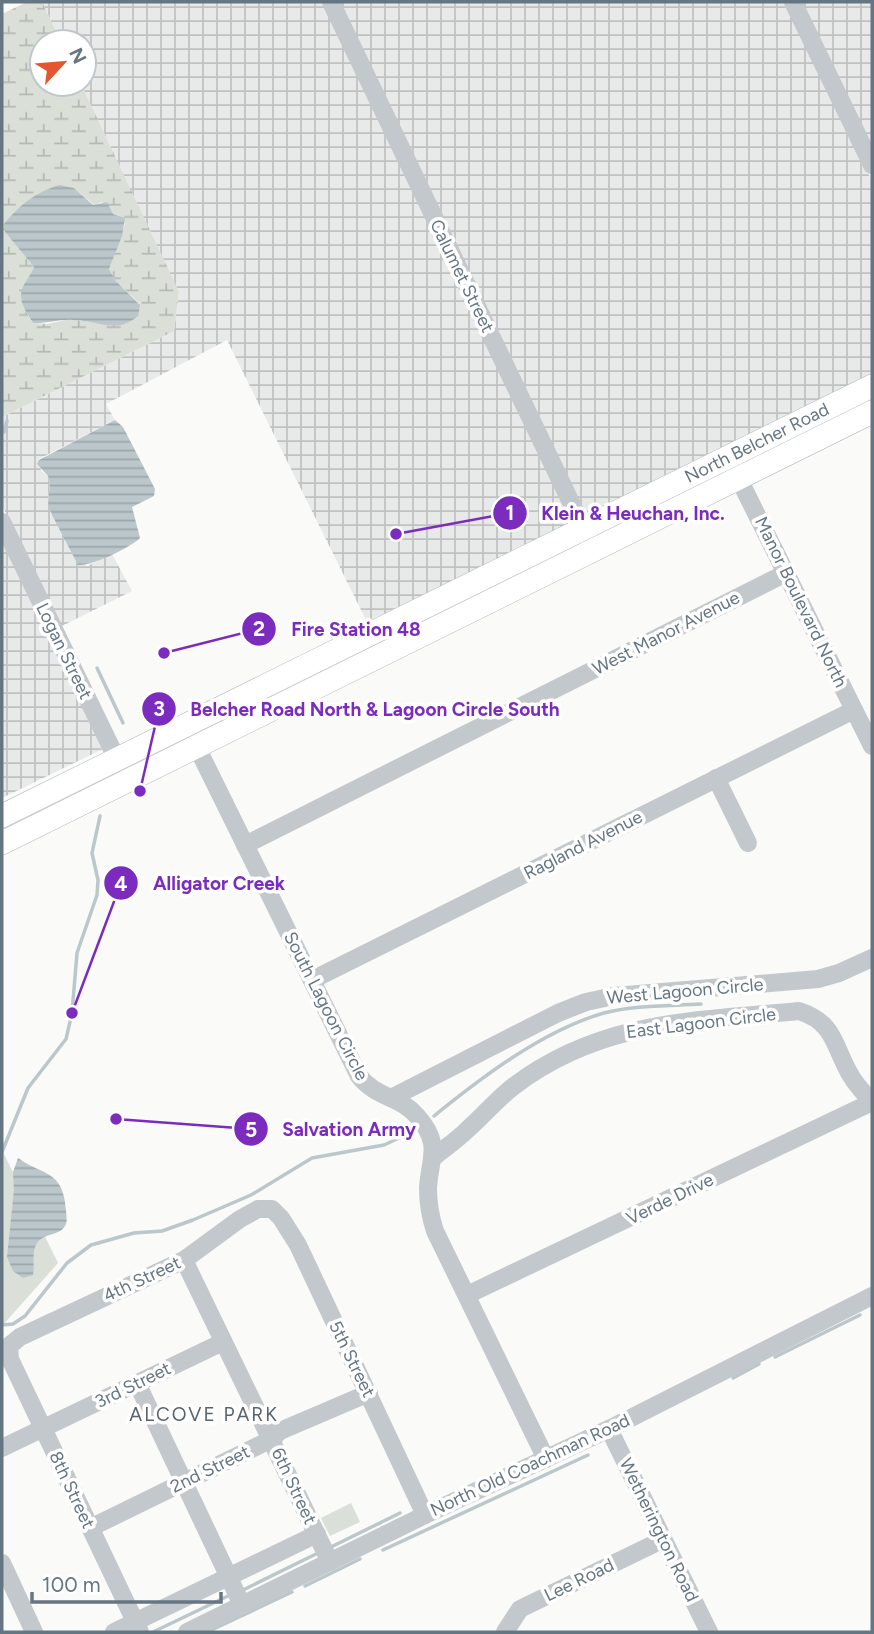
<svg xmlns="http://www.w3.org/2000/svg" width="874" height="1634" viewBox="0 0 874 1634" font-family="Figtree,sans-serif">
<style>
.industrial{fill:url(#industrial-grid)}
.wetland{fill:url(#wetland-marsh);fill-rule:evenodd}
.park{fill:#dadfd7}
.water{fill:url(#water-rules)}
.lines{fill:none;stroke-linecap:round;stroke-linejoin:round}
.stream{stroke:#bbc7cb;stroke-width:3.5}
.major-casing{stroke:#b5babe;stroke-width:24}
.minor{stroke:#c3c8cc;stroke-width:18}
.major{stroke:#fff;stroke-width:23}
.labels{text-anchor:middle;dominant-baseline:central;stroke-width:7;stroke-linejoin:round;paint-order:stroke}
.street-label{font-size:18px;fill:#657683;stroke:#fff}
.neighbourhood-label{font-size:19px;letter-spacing:2px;fill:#57646e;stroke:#fff}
.leader{fill:none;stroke:#7b2cbf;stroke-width:2.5}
.callout-dot{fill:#7b2cbf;stroke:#fff;stroke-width:2.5}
.mark-label{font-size:21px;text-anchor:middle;font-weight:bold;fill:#fff}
.callout-label{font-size:19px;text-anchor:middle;font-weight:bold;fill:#7b2cbf;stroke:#fff;stroke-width:7;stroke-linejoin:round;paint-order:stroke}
</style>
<defs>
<pattern id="industrial-grid" width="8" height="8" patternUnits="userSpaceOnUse" patternTransform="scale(1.75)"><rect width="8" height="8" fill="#e8e9e9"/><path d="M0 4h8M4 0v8" fill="none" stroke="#c0c1c2"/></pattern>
<pattern id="wetland-marsh" width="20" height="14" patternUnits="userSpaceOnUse" patternTransform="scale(1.75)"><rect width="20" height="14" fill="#dadfd7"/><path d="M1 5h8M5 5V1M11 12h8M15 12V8" fill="none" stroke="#b4b9b4"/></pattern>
<pattern id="water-rules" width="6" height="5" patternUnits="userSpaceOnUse" patternTransform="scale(1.75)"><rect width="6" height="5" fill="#bbc7cb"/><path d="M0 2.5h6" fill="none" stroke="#9ca6aa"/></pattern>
</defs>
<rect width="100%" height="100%" fill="#fafaf8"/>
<g class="industrial">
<polygon points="42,2 322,2 573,523 367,622 227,340 106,404 115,420 39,459 41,471 48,476 50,482 48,502 87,566 112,554 132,591 60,627 2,505 2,417 174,331 179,293 81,84 84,84 84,42 61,42"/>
<polygon points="339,2 784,2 872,181 872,378 586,517"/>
<polygon points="801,2 872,2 872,148"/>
<polygon points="2,540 103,749 2,798"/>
</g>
<path class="wetland" d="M27,2H42L61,42H42V84H81L179,292L174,331L2,417V14ZM74,188L94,205L102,202L113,214L120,216L125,224L109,269L116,281L140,304L91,322L70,319L47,324L33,323C27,313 18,302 23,289C25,282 32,275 34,267L5,232Z"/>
<g class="park">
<polygon points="2,1150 58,1263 2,1326"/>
<polygon points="351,1503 360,1522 330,1536 321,1518"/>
</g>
<g class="water">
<path d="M59,185L74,188L93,205L107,202L113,214L125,218L122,236L109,269L116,281L140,305L138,316C116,335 98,320 73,320C59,319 47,324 33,323C27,313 18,302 22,289C24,283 31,275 34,267L5,232L4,224C19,205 36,192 59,185Z"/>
<path d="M115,420L123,427L155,489L154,496L132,507L140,538C130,548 92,566 78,565L52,515L48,502L50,482L48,476L37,464L39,460Z"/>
<path d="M18,1158C43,1176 63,1169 66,1210C66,1215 68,1222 65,1226C59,1236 44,1233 37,1243C31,1252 35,1265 33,1275L23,1278L13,1271L7,1257L14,1190L13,1172Z"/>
</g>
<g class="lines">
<g class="stream">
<polyline points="4,432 7,421"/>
<polyline points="97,668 123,723"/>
<path d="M434,1116C482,1077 544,1030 604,1013C634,1005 670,1006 701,1004"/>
<polyline points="2,1152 28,1088 66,1039 72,1013 77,953 97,895 98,880 92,853 100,816"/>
<polyline points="2,1325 13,1324 25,1316 67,1263 91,1245 134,1233 162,1231 193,1220 251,1195 312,1158 384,1145 412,1132"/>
<polyline points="775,1357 860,1315"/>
<polyline points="733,1378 759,1364"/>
<polyline points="331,1547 400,1513"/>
<polyline points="383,1550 588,1455"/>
<polyline points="305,1586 360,1559"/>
<polyline points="243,1590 318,1553"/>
<polyline points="153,1632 228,1596"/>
<polyline points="207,1632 292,1592"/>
</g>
<g class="major-casing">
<g id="major">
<path id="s1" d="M2,816L872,386"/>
<polyline points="2,843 872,412"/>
</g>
</g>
<g class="minor">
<polyline points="331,2 588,538"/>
<polyline points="793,2 872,165"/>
<polyline points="733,467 872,746"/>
<polyline points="2,522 127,780"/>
<path d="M191,735L359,1076C376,1098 400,1096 417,1116C442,1144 430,1157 428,1188C428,1203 430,1216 435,1231L546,1459"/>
<polyline points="716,778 748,843"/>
<polyline points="245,845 786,573"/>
<polyline points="312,980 854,710"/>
<polyline points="391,1098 558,1013 586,1002 614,996 818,979 839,973 872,958"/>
<path d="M434,1157C445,1148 457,1140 467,1130C483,1116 497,1099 514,1086C601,1020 695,1021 799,1011C836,1023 833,1046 851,1076C856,1085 865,1094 872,1102"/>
<polyline points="184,1260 330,1562"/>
<polyline points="467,1295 872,1102"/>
<polyline points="137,1383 242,1605"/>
<polyline points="609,1429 709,1632"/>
<polyline points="2,1448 223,1342"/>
<polyline points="90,1528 272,1439 280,1431 369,1393"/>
<polyline points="2,1563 34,1632"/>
<polyline points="114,1632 317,1534"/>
<polyline points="140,1632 10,1359 9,1346 20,1337 184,1260 240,1219 258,1209 272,1209 281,1218 298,1245 425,1515"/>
<polyline points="187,1632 425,1515 609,1429 872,1296"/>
<polyline points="505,1632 520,1609 662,1540"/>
</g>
<use href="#major" class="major"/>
</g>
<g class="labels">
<g class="street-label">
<text transform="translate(462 276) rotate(64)">Calumet Street</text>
<text stroke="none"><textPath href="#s1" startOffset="842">North Belcher Road</textPath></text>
<text transform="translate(801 602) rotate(64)">Manor Boulevard North</text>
<text transform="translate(666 633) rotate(-27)">West Manor Avenue</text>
<text transform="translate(64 651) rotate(64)">Logan Street</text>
<text transform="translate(583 845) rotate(-27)">Ragland Avenue</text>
<text transform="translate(685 991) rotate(-5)">West Lagoon Circle</text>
<text transform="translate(326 1006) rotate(63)">South Lagoon Circle</text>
<text transform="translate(701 1023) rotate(-7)">East Lagoon Circle</text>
<text transform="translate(670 1199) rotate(-26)">Verde Drive</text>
<text transform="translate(142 1279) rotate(-25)">4th Street</text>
<text transform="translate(352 1359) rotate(64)">5th Street</text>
<text transform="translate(133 1385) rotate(-26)">3rd Street</text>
<text transform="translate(530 1465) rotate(-25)">North Old Coachman Road</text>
<text transform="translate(210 1469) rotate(-26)">2nd Street</text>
<text transform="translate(294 1486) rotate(65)">6th Street</text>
<text transform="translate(72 1490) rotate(65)">8th Street</text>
<text transform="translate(659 1530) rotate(64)">Wetherington Road</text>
<text transform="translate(579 1580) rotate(-26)">Lee Road</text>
</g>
<g class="neighbourhood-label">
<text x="204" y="1414">ALCOVE PARK</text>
</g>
</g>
<path class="leader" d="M396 534L510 513M164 653L259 629M140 791L159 709M72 1013L121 883M116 1119L251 1129"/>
<g class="callout-dot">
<circle cx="396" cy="534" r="7"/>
<circle cx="164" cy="653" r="7"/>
<circle cx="140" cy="791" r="7"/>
<circle cx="72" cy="1013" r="7"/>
<circle cx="116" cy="1119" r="7"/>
<circle cx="510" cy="513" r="18"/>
<circle cx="259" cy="629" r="18"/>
<circle cx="159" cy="709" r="18"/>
<circle cx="121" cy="883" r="18"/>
<circle cx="251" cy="1129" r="18"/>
</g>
<g class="mark-label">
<text x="510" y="520">1</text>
<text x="259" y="636">2</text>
<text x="159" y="716">3</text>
<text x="121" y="891">4</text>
<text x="251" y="1137">5</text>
</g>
<g class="callout-label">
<text x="633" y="520">Klein &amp; Heuchan, Inc.</text>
<text x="356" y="636">Fire Station 48</text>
<text x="375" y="716">Belcher Road North &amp; Lagoon Circle South</text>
<text x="219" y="890">Alligator Creek</text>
<text x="349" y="1136">Salvation Army</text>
</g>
<rect width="874" height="1634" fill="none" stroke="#657683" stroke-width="7"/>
<g transform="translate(63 63) rotate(64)"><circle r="33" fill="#ffffff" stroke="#c1c8cd" stroke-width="2"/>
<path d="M0-5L12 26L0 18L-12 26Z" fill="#e4572e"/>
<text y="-10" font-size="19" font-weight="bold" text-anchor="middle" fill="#657683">N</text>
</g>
<path d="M32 1592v10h189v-10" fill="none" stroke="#657683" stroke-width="3.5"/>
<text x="42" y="1592" font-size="21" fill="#657683" stroke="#ffffff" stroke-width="5" paint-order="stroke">100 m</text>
</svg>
